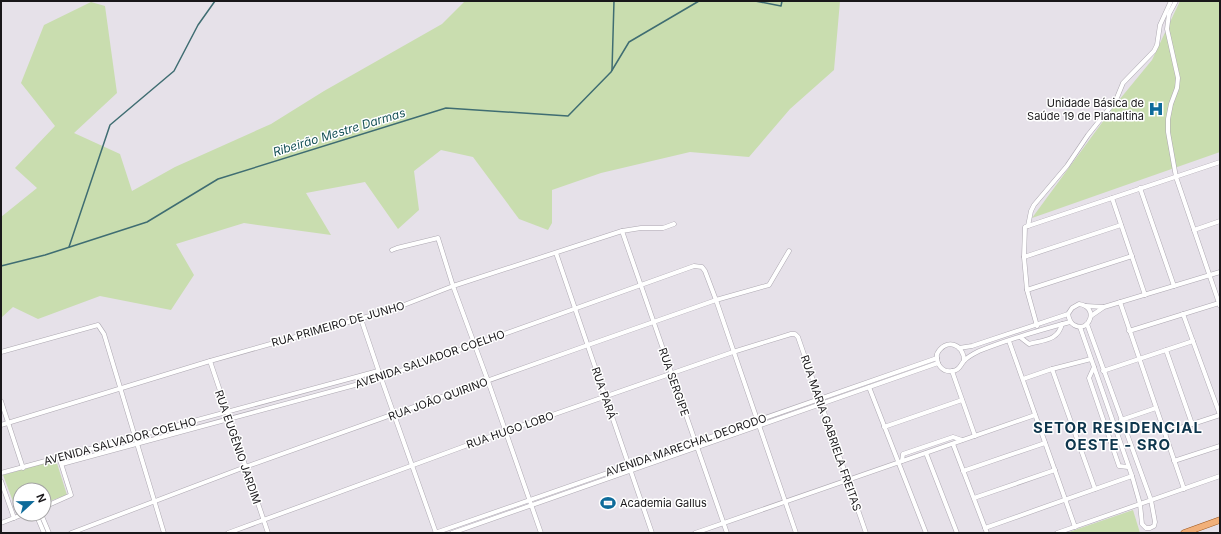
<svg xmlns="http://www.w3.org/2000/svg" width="1221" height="534" viewBox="0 0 1221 534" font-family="Inter,sans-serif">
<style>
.green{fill:#c9ddaf}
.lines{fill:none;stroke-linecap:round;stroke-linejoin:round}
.stream{stroke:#3f6d72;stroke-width:1.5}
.minor-casing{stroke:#ada8b1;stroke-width:5}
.primary-casing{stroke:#9f581f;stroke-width:7}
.minor{stroke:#fff;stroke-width:4}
.primary{stroke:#f1b07a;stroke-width:6}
.labels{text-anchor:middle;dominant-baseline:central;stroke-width:3;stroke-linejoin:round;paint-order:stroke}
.poi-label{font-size:11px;fill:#19171a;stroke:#fff;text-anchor:end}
.street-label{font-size:11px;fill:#19171a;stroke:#fff}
.water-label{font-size:12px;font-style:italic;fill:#175257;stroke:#fff}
.district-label{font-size:15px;font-weight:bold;letter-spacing:1px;fill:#0e364d;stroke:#fff}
</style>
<rect width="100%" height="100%" fill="#e6e1e9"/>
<g class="green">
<polygon points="465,1 840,1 834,70 790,109 749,157 690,152 601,173 552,190 552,223 548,230 519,219 473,157 441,150 414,171 419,210 398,229 365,182 306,193 331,235 244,223 176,244 194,275 171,310 100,296 38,319 13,307 1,318 1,217 37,188 15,168 55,126 21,83 44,25 91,2 105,6 117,93 74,133 120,154 132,191 175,167 271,124 324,91 442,24"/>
<polygon points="1180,1 1220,1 1220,152 1032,218 1115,105 1152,60"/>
<polygon points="56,460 67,495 44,503 44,490 20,490 20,511 17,512 3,475"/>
<polygon points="1133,510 1140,533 1066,533"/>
</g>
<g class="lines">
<g class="stream">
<polyline points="755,1 781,6 782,1"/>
<polyline points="612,70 614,1"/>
<polyline points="69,247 110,125 174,71 198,25 215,1"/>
<polyline points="1,266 45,255 147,222 218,179 446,108 568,116 611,72 629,42 699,1"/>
</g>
<g class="minor-casing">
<g id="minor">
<polyline points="1176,1 1169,14 1167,29 1178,78 1177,88 1171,104 1168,119 1168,132 1176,177 1220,306"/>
<polyline points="1140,188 1174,286"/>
<polyline points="1112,198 1145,295"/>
<polyline points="1028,226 1031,211 1034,205 1067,166 1088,135 1116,100 1123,83 1154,51 1157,45 1160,25 1171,1"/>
<polyline points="1194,230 1220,221"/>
<polyline points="622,231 727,533"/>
<polyline points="392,250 397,248 438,238 453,286 488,381 541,533"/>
<polyline points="556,253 652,533"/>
<polyline points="1024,257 1121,225"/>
<polyline points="1027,290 1132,256"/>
<polyline points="1120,302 1184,489"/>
<polyline points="1086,306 1103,307"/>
<polyline points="1183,314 1220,415"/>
<polyline points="1091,316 1104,307 1220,272"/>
<polyline points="361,319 381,378 436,533"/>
<polyline points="1037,326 1027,290 1024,257 1025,227 1220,162"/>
<polyline points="1080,327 1132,476 1140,504 1142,524 1146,528 1150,528 1154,526 1155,522 1151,500 1087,324"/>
<polyline points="1129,331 1219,303"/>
<path d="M1020,337L1029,344C1043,340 1058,341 1062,324"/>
<polyline points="1009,341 1075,527"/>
<path d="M959,348L972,346L1068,314L1072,308L1079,304C1100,307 1089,334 1074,325C1070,323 1069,319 1068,314"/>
<polyline points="1166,350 1192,424"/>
<polyline points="1,352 98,325 104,334 164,533"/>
<polyline points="210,361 268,533"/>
<path d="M964,361C964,343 945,338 937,354C936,364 942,373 953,371C960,370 960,365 964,361C967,357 975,353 979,351C1009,339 1040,330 1070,322"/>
<polyline points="1094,367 1089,378 1119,466 1128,467"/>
<polyline points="1052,369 1095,489"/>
<polyline points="952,371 975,436"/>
<polyline points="1103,371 1193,341"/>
<polyline points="1023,379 1052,369 1091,359"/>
<polyline points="869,387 926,533"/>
<polyline points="1,401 23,468"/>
<polyline points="1121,420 1156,408"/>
<polyline points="1,425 210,361 391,310 453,286 622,231 641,228 663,228 674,224"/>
<polyline points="884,427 962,400"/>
<polyline points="1165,433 1220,415"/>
<polyline points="953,444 987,533"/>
<polyline points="926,453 957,533"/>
<polyline points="902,461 903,454 953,437 962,440"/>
<polyline points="1174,461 1220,446"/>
<polyline points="62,464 381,378 694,266 702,267 705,271 716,300 796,533"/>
<polyline points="963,471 1045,443"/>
<polyline points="1,473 378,371"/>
<polyline points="1,481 14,518"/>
<polyline points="974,498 1055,470"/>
<polyline points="44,507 71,495 59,457"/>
<polyline points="36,514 44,533"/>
<polyline points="41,514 49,533"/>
<polyline points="1,523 24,514"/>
<polyline points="985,528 1132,476"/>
<polyline points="71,533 245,467 588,345 716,300 769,285 789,251"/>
<polyline points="228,533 506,431 733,352 791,334 795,334 798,337 866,533"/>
<polyline points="435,533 937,358"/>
<polyline points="452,533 938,363"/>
<polyline points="695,533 1035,415"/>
<polyline points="1057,533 1220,476"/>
</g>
</g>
<g class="primary-casing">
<polyline id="primary" points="1184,533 1220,520"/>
</g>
<use href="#minor" class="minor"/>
<use href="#primary" class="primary"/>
</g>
<defs>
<g id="hospital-bare" transform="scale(1.2)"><path d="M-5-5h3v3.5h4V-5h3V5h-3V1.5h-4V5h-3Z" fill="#0e6b9a" stroke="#fff" stroke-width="2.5" paint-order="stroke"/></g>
<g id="stadium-bare" transform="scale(1.2)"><path d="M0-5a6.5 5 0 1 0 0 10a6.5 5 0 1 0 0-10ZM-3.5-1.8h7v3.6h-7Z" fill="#0e6b9a" stroke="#fff" stroke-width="2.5" paint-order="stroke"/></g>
</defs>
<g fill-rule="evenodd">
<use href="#hospital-bare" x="1156" y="109"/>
<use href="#stadium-bare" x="608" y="503"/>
</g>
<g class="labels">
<g class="poi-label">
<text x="1144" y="103">Unidade Básica de<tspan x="1144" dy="13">Saúde 19 de Planaltina</tspan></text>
<text x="620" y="503" text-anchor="start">Academia Gallus</text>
</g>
<g class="street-label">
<text transform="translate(338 324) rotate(-16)">RUA PRIMEIRO DE JUNHO</text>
<text transform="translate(430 359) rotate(-19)">AVENIDA SALVADOR COELHO</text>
<text transform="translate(674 382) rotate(71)">RUA SERGIPE</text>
<text transform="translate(604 393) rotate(71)">RUA PARÁ</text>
<text transform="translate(438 399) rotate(-20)">RUA JOÃO QUIRINO</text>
<text transform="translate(510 430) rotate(-19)">RUA HUGO LOBO</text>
<text transform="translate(831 433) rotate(71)">RUA MARIA GABRIELA FREITAS</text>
<text transform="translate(120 441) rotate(-15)">AVENIDA SALVADOR COELHO</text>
<text transform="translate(686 445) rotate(-19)">AVENIDA MARECHAL DEORODO</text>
<text transform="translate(238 447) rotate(71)">RUA EUGÊNIO JARDIM</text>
</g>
<g class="water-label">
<text transform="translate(339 132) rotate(-17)">Ribeirão Mestre Darmas</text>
</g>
<g class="district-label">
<text x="1118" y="427">SETOR RESIDENCIAL<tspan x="1118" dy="17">OESTE - SRO</tspan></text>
</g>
</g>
<rect width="1221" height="534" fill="none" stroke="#19171a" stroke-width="4"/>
<g transform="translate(32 502) rotate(68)"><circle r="19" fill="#ffffff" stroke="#a3a2a3"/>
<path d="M0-3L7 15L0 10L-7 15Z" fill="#0e6b9a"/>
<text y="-6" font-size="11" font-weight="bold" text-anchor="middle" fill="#19171a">N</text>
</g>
</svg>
